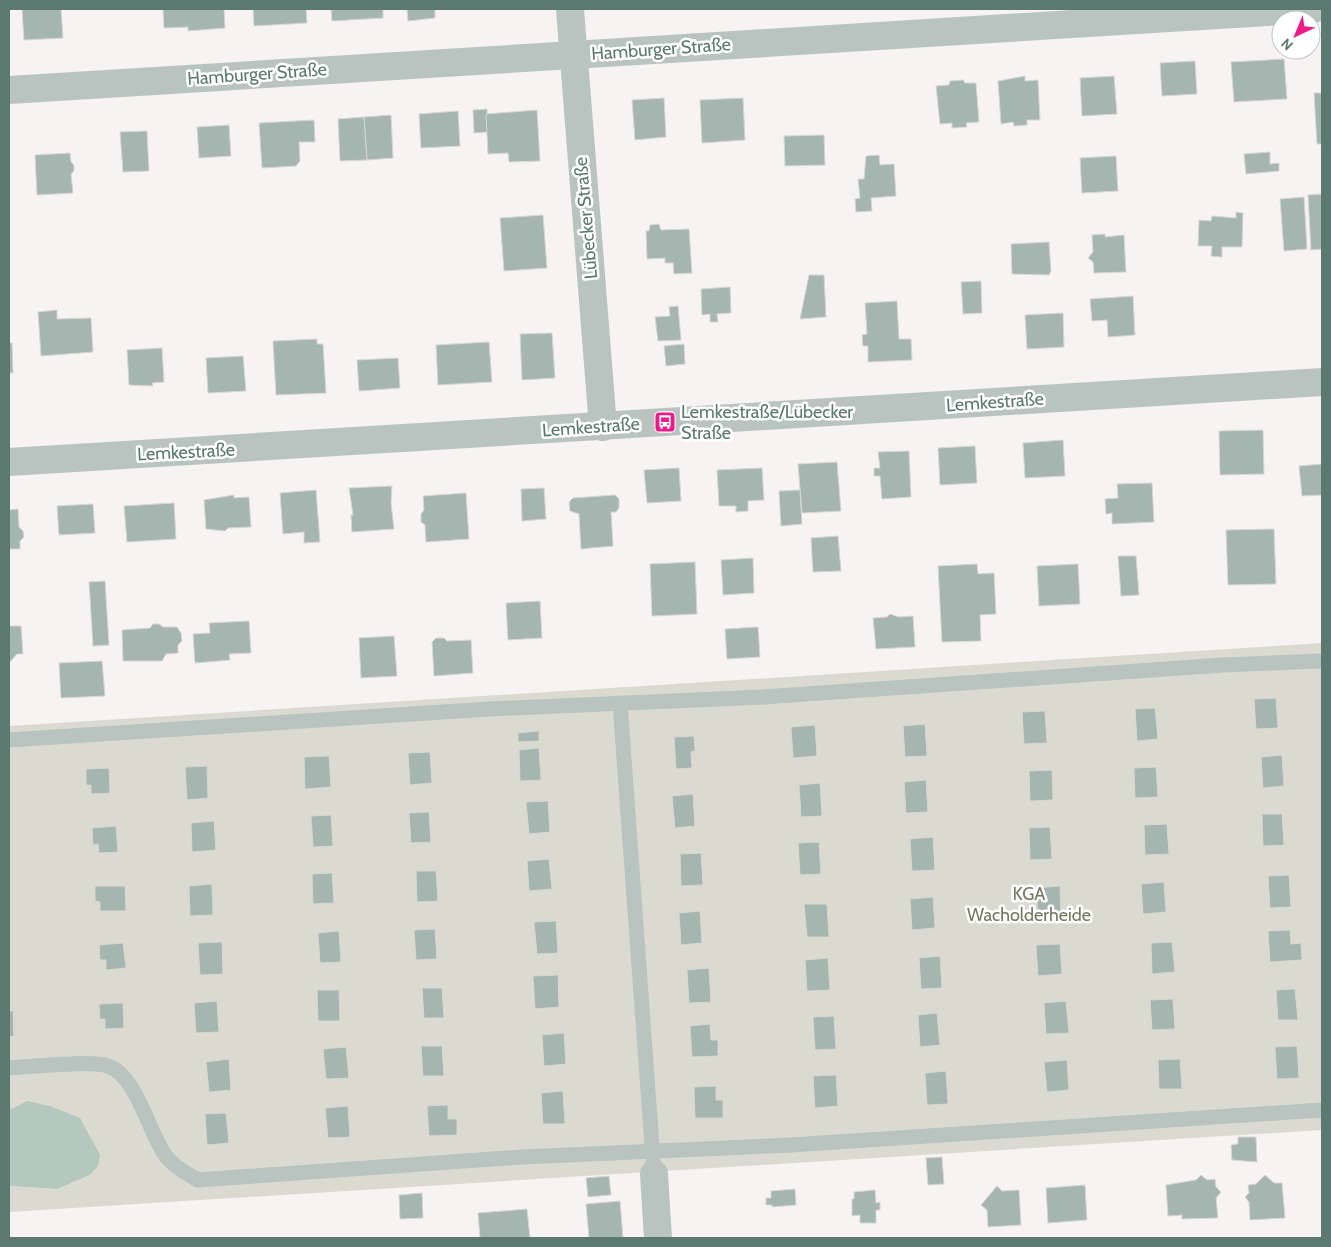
<svg xmlns="http://www.w3.org/2000/svg" width="1331" height="1247" viewBox="0 0 1331 1247" font-family="Cabin,sans-serif">
<style>
.green{fill:#dbdad1}
.water{fill:#b4c8bf}
.building{fill:#a5b5b0;stroke:#d7d6d5}
.lines{fill:none;stroke-linecap:round;stroke-linejoin:round}
.lane{stroke:#b9c3c0;stroke-width:15}
.street{stroke:#b9c3c0;stroke-width:28}
.labels{text-anchor:middle;dominant-baseline:central;stroke-width:5;stroke-linejoin:round;paint-order:stroke}
.street-label{font-size:18px;fill:#5b7970;stroke:#fff}
.poi-label{font-size:18px;fill:#5b7970;stroke:#fff;text-anchor:start}
.park-label{font-size:18px;fill:#76775e;stroke:#fff}
</style>
<rect width="100%" height="100%" fill="#f6f3f2"/>
<polygon class="green" points="1322,643 1322,1130 9,1212 9,1186 57,1189 90,1175 27,1101 9,1110 9,726"/>
<polygon class="water" points="27,1101 50,1106 80,1118 100,1155 98,1166 90,1175 57,1189 9,1186 9,1110"/>
<g class="building">
<polygon points="22,9 61,9 63,38 24,40"/>
<polygon points="163,9 224,9 225,28 188,31 188,27 164,28"/>
<polygon points="253,9 306,9 307,23 254,26"/>
<polygon points="331,9 383,9 383,18 332,21"/>
<polygon points="407,9 435,9 435,18 408,21"/>
<polygon points="1284,59 1287,99 1234,102 1231,62"/>
<polygon points="1195,61 1197,94 1162,96 1160,63"/>
<polygon points="1025,76 1025,81 1038,80 1040,120 1027,120 1027,125 1014,126 1013,122 1001,124 998,81"/>
<polygon points="1114,76 1117,114 1082,116 1080,78"/>
<polygon points="963,80 965,83 976,83 979,122 966,123 967,127 952,128 952,123 940,124 936,86 949,85 950,81"/>
<polygon points="1314,93 1322,93 1322,144 1317,144"/>
<polygon points="664,98 666,137 635,140 632,100"/>
<polygon points="743,98 745,140 702,143 700,100"/>
<polygon points="487,109 488,132 474,133 473,110"/>
<polygon points="537,110 540,161 509,162 508,153 488,154 486,114"/>
<polygon points="458,111 460,146 421,148 419,114"/>
<polygon points="391,115 393,158 367,160 364,117"/>
<polygon points="364,117 367,160 340,161 338,119"/>
<polygon points="314,120 315,142 299,142 300,161 296,166 262,168 259,123"/>
<polygon points="229,125 231,156 199,158 197,127"/>
<polygon points="147,131 149,171 123,172 120,132"/>
<polygon points="824,135 825,165 785,166 784,136"/>
<polygon points="1270,152 1270,164 1279,163 1279,171 1246,174 1244,154"/>
<polygon points="70,153 71,162 74,165 74,171 71,174 73,193 37,195 35,155"/>
<polygon points="879,155 880,165 894,164 896,196 871,198 872,211 856,212 855,199 860,198 858,179 864,179 866,156"/>
<polygon points="1116,156 1118,191 1082,193 1080,158"/>
<polygon points="1322,194 1322,249 1311,250 1308,195"/>
<polygon points="1304,197 1307,249 1284,251 1280,199"/>
<polygon points="1236,212 1243,213 1242,247 1222,247 1222,257 1211,256 1212,246 1198,246 1199,220 1211,221 1212,216 1236,218"/>
<polygon points="543,215 547,268 504,271 500,218"/>
<polygon points="659,224 661,230 689,229 692,273 674,274 673,263 665,263 665,258 647,259 646,231 649,231 650,225"/>
<polygon points="1105,234 1105,237 1124,235 1126,272 1094,273 1093,262 1088,258 1093,252 1092,235"/>
<polygon points="1049,242 1051,271 1049,275 1012,274 1011,244"/>
<polygon points="809,275 824,275 826,317 800,319"/>
<polygon points="981,281 982,313 963,314 961,282"/>
<polygon points="730,287 731,313 717,314 718,322 710,322 710,314 702,315 701,289"/>
<polygon points="1133,296 1135,335 1108,337 1107,320 1092,321 1090,299"/>
<polygon points="897,301 899,339 911,339 912,360 868,362 868,346 863,346 862,335 867,334 865,303"/>
<polygon points="678,306 681,340 658,341 655,317 670,316 669,307"/>
<polygon points="57,310 57,319 91,318 93,352 41,356 38,312"/>
<polygon points="1063,313 1064,347 1027,349 1025,315"/>
<polygon points="552,333 555,378 522,380 520,334"/>
<polygon points="317,339 317,344 323,344 326,393 276,395 273,341"/>
<polygon points="489,342 492,382 438,385 436,345"/>
<polygon points="9,343 12,343 13,373 9,373"/>
<polygon points="684,344 685,364 666,366 664,346"/>
<polygon points="162,348 164,382 152,383 153,386 129,385 127,350"/>
<polygon points="243,356 246,391 208,393 206,358"/>
<polygon points="398,358 400,388 359,391 357,360"/>
<polygon points="1263,430 1264,474 1220,475 1219,431"/>
<polygon points="1063,440 1065,476 1025,478 1023,443"/>
<polygon points="975,446 977,483 940,485 938,448"/>
<polygon points="909,451 911,497 882,499 880,476 874,476 874,468 880,468 878,452"/>
<polygon points="837,462 841,511 802,513 798,464"/>
<polygon points="1322,464 1322,495 1302,496 1299,466"/>
<polygon points="679,468 681,501 647,503 644,470"/>
<polygon points="762,468 764,500 748,501 748,511 736,512 736,506 719,506 717,470"/>
<polygon points="1152,483 1154,522 1112,524 1112,513 1106,514 1105,499 1118,498 1117,484"/>
<polygon points="392,486 391,503 394,529 352,532 351,515 353,515 349,488"/>
<polygon points="544,488 546,519 522,521 521,489"/>
<polygon points="316,490 320,542 304,543 304,532 283,534 280,493"/>
<polygon points="800,490 802,524 781,526 779,491"/>
<polygon points="466,493 469,539 426,542 425,525 421,522 421,514 424,510 423,496"/>
<polygon points="234,495 234,498 249,497 251,527 228,528 225,531 206,529 204,500"/>
<polygon points="615,495 619,499 619,508 616,512 611,512 613,546 581,549 579,514 570,511 569,502 573,498"/>
<polygon points="174,503 176,539 127,542 124,506"/>
<polygon points="93,504 95,533 59,535 57,506"/>
<polygon points="18,509 19,527 23,531 24,537 20,541 20,549 9,549 9,510"/>
<polygon points="1274,529 1276,584 1228,585 1226,530"/>
<polygon points="838,536 841,571 813,572 811,538"/>
<polygon points="1118,556 1136,556 1139,595 1121,596"/>
<polygon points="753,558 754,593 723,595 721,560"/>
<polygon points="695,562 697,614 652,616 650,564"/>
<polygon points="977,564 978,574 994,573 996,614 980,615 981,641 942,642 938,566"/>
<polygon points="1078,564 1080,604 1039,606 1037,566"/>
<polygon points="105,581 109,645 93,646 89,582"/>
<polygon points="540,601 542,638 508,640 506,603"/>
<polygon points="890,614 899,617 913,616 915,647 876,649 873,618 887,617"/>
<polygon points="249,621 251,653 229,654 230,660 195,663 193,634 210,633 209,623"/>
<polygon points="153,624 159,624 163,627 177,627 181,633 182,641 178,645 178,653 166,654 162,661 123,661 122,630 150,628"/>
<polygon points="9,626 21,626 23,654 17,654 9,663"/>
<polygon points="758,627 760,657 727,659 725,629"/>
<polygon points="394,636 397,676 361,678 359,638"/>
<polygon points="436,638 444,638 447,641 471,640 473,673 434,676 432,642"/>
<polygon points="102,661 105,696 61,698 59,663"/>
<polygon points="1276,698 1278,728 1256,729 1254,699"/>
<polygon points="1155,708 1158,739 1137,741 1135,709"/>
<polygon points="1045,711 1047,743 1024,744 1022,712"/>
<polygon points="925,724 927,756 905,757 903,726"/>
<polygon points="815,725 817,756 793,758 791,727"/>
<polygon points="539,731 539,741 518,742 518,733"/>
<polygon points="694,736 695,751 691,752 692,768 676,769 674,737"/>
<polygon points="539,748 541,780 520,781 519,750"/>
<polygon points="430,752 432,783 410,785 408,753"/>
<polygon points="1282,755 1284,786 1263,788 1261,757"/>
<polygon points="329,756 331,787 305,789 304,757"/>
<polygon points="207,766 208,798 187,800 185,767"/>
<polygon points="1156,767 1158,797 1135,798 1134,768"/>
<polygon points="109,768 110,793 91,794 91,785 86,785 86,769"/>
<polygon points="1052,770 1053,800 1030,801 1029,771"/>
<polygon points="926,780 928,812 906,813 904,782"/>
<polygon points="820,783 822,816 801,817 799,785"/>
<polygon points="693,794 695,826 675,828 672,796"/>
<polygon points="548,801 550,832 529,834 526,802"/>
<polygon points="429,812 431,842 411,843 409,813"/>
<polygon points="1262,814 1282,814 1284,845 1263,846"/>
<polygon points="331,815 333,846 313,847 311,816"/>
<polygon points="214,821 216,850 192,852 191,823"/>
<polygon points="1167,824 1169,854 1145,855 1144,825"/>
<polygon points="116,826 118,852 99,853 98,844 93,845 92,828"/>
<polygon points="1050,827 1052,859 1030,860 1029,828"/>
<polygon points="933,837 935,870 912,871 910,839"/>
<polygon points="819,842 821,874 800,875 798,843"/>
<polygon points="701,853 703,885 681,886 680,854"/>
<polygon points="549,859 552,889 529,891 527,861"/>
<polygon points="416,871 436,871 438,901 417,902"/>
<polygon points="332,873 334,903 313,904 312,874"/>
<polygon points="1289,875 1291,907 1270,908 1268,876"/>
<polygon points="1164,882 1166,912 1143,914 1141,884"/>
<polygon points="212,884 213,915 190,916 189,886"/>
<polygon points="95,886 125,886 126,911 100,911 100,902 95,901"/>
<polygon points="1060,886 1061,917 1038,918 1036,888"/>
<polygon points="933,897 935,928 912,930 910,899"/>
<polygon points="804,904 827,904 829,937 807,937"/>
<polygon points="700,911 702,943 681,945 679,913"/>
<polygon points="556,921 558,953 537,954 534,922"/>
<polygon points="435,929 437,959 416,960 414,930"/>
<polygon points="1290,930 1291,944 1301,943 1302,960 1270,962 1268,931"/>
<polygon points="339,931 341,962 320,963 318,933"/>
<polygon points="222,942 223,974 200,975 198,943"/>
<polygon points="1172,942 1175,972 1152,974 1151,943"/>
<polygon points="123,943 126,968 106,970 106,960 100,960 99,945"/>
<polygon points="1060,944 1062,974 1038,976 1036,945"/>
<polygon points="940,956 942,988 921,989 919,958"/>
<polygon points="828,958 830,990 807,991 805,960"/>
<polygon points="709,968 711,1002 689,1003 687,970"/>
<polygon points="558,975 559,1007 535,1009 533,976"/>
<polygon points="422,988 442,988 444,1018 424,1018"/>
<polygon points="1295,989 1298,1020 1278,1020 1276,990"/>
<polygon points="317,990 339,990 340,1021 318,1021"/>
<polygon points="1173,999 1175,1029 1152,1030 1150,1000"/>
<polygon points="217,1001 219,1032 196,1033 194,1003"/>
<polygon points="1066,1001 1069,1033 1046,1034 1044,1003"/>
<polygon points="123,1003 124,1028 105,1029 105,1019 100,1019 99,1004"/>
<polygon points="9,1011 13,1011 14,1036 9,1037"/>
<polygon points="937,1013 940,1045 920,1047 918,1015"/>
<polygon points="834,1016 836,1049 815,1050 813,1017"/>
<polygon points="710,1024 711,1040 718,1040 718,1056 692,1057 690,1026"/>
<polygon points="564,1033 566,1064 544,1066 542,1035"/>
<polygon points="421,1046 442,1046 444,1076 423,1076"/>
<polygon points="1297,1046 1299,1078 1277,1079 1275,1047"/>
<polygon points="346,1047 349,1078 326,1079 323,1049"/>
<polygon points="229,1059 231,1090 209,1092 206,1062"/>
<polygon points="1180,1059 1182,1089 1159,1089 1158,1060"/>
<polygon points="1067,1060 1069,1090 1047,1092 1044,1062"/>
<polygon points="946,1071 948,1104 927,1105 925,1073"/>
<polygon points="836,1075 838,1106 815,1108 813,1076"/>
<polygon points="716,1086 716,1100 723,1100 723,1118 695,1118 694,1087"/>
<polygon points="563,1091 565,1124 543,1124 541,1093"/>
<polygon points="448,1105 448,1119 457,1119 457,1135 429,1136 427,1106"/>
<polygon points="348,1106 350,1137 328,1138 325,1108"/>
<polygon points="226,1113 229,1143 207,1145 205,1114"/>
<polygon points="1238,1137 1256,1137 1257,1162 1232,1160 1231,1145 1238,1144"/>
<polygon points="942,1157 944,1184 928,1185 926,1158"/>
<polygon points="1201,1175 1207,1180 1215,1179 1216,1187 1221,1192 1216,1198 1218,1218 1182,1219 1182,1215 1168,1216 1166,1185 1196,1180"/>
<polygon points="1265,1175 1274,1183 1282,1183 1285,1218 1250,1220 1249,1202 1245,1197 1249,1193 1248,1185 1256,1184"/>
<polygon points="609,1176 611,1195 588,1197 586,1178"/>
<polygon points="1085,1185 1087,1220 1048,1223 1046,1188"/>
<polygon points="997,1186 1002,1191 1019,1190 1021,1225 988,1227 987,1210 981,1205"/>
<polygon points="795,1189 796,1205 772,1207 772,1205 766,1205 766,1198 771,1198 771,1191"/>
<polygon points="875,1190 876,1203 880,1202 880,1210 876,1210 876,1223 860,1223 860,1215 852,1216 852,1199 854,1199 854,1192"/>
<polygon points="422,1193 423,1218 400,1219 399,1195"/>
<polygon points="620,1201 623,1238 589,1238 586,1204"/>
<polygon points="527,1209 530,1238 480,1238 478,1213"/>
</g>
<g class="lines">
<g class="lane">
<polyline points="620,703 653,1160"/>
<polyline points="9,740 489,709 763,697 1223,665 1322,661"/>
<path d="M9,1068C30,1067 91,1060 108,1066C136,1075 149,1132 165,1155C174,1167 186,1173 198,1180L522,1157L791,1145L1322,1110"/>
</g>
<g class="street">
<polyline points="570,9 603,427"/>
<polyline points="9,90 1314,9"/>
<polyline points="9,462 1322,382"/>
<polyline points="654,1174 658,1238"/>
</g>
</g>
<defs>
<g id="bus-square" transform="scale(1.125)"><rect x="-9" y="-9" width="18" height="18" rx="4" fill="#ed1b88" stroke="#fff"/><path d="M-5-6H5V4H4V6H2V4H-2V6H-4V4H-5ZM-3.5-4V0h7V-4ZM-3.5 1.2v1.5H-2V1.2ZM2 1.2v1.5H3.5V1.2Z" fill="#fff"/></g>
</defs>
<g fill-rule="evenodd">
<use href="#bus-square" x="665" y="422"/>
</g>
<g class="labels">
<g class="street-label">
<text transform="translate(661 49) rotate(-4)">Hamburger Straße</text>
<text transform="translate(257 74) rotate(-4)">Hamburger Straße</text>
<text transform="translate(586 218) rotate(-95)">Lübecker Straße</text>
<text transform="translate(995 402) rotate(-4)">Lemkestraße</text>
<text transform="translate(591 427) rotate(-4)">Lemkestraße</text>
<text transform="translate(186 452) rotate(-3)">Lemkestraße</text>
</g>
<g class="poi-label">
<text x="681" y="412">Lemkestraße/Lübecker<tspan x="681" dy="21">Straße</tspan></text>
</g>
<g class="park-label">
<text x="1029" y="894">KGA<tspan x="1029" dy="21">Wacholderheide</tspan></text>
</g>
</g>
<rect width="1331" height="1247" fill="none" stroke="#5b7970" stroke-width="20"/>
<g transform="translate(1296 35) rotate(224)"><circle r="24" fill="#ffffff" stroke="#bdc9c6"/>
<path d="M0-4L9 19L0 12L-9 19Z" fill="#ed1b88"/>
<text y="-8" font-size="14" font-weight="bold" text-anchor="middle" fill="#5b7970">N</text>
</g>
</svg>
